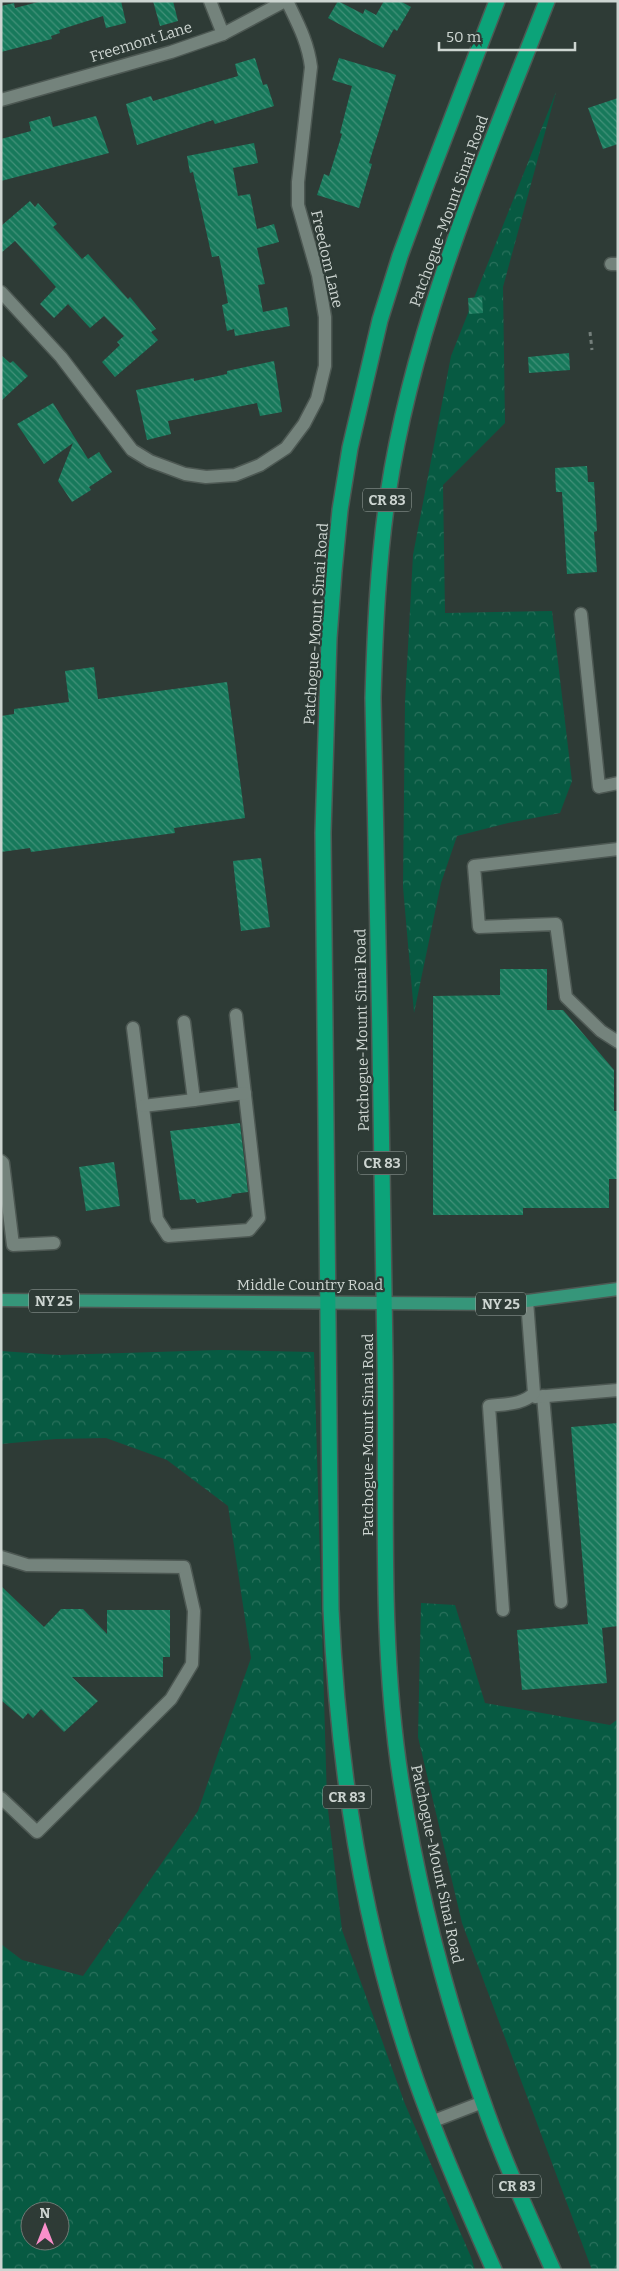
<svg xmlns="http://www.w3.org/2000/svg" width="619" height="2271" viewBox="0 0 619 2271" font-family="Bitter,serif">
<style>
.forest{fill:url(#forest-crowns);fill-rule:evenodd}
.building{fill:url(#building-back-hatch)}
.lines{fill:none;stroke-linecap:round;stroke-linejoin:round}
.minor-casing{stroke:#4d5853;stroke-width:15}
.major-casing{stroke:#4d5853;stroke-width:15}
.highway-casing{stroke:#4d5853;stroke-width:18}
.path{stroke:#747f7b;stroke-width:3;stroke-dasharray:4 4;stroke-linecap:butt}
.minor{stroke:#74837c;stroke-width:12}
.major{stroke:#36967a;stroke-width:12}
.highway{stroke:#0ca379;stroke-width:15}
.labels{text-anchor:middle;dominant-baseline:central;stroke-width:4.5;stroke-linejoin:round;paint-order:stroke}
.shield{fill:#2e3b36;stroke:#9da7a2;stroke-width:1}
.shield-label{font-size:14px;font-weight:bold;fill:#cdd5d1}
.street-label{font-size:15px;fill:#cdd5d1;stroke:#2e3b36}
</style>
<defs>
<pattern id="forest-crowns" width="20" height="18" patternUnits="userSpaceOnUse" patternTransform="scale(1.25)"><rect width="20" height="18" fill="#075a42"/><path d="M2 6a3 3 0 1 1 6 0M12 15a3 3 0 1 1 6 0" fill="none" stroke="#2a715c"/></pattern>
<pattern id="building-back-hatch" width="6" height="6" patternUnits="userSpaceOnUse" patternTransform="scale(1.25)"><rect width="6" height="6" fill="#17795b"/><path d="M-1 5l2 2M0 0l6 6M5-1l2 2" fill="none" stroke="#429179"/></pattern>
</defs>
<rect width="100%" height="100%" fill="#2e3b36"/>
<g class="forest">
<polygon points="556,92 503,287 505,423 443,485 445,613 552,611 572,781 560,813 508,823 457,836 441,883 414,1013 403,887 405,702 413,555 451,356"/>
<path d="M220,1350L314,1352L327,1801L342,1930L405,2104L471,2257L475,2270H1V1944L22,1960L83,1976L198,1811L251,1658L228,1506L167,1460L106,1438L56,1439L1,1444V1351L58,1355ZM30,2211H60V2241H30Z"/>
<polygon points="421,1603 455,1605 485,1703 610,1725 618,1719 618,2270 592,2270 462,1923 418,1737"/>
</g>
<g class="building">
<polygon points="42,1 121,1 126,23 106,28 103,16 59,30 60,33 51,36 52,39 1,52 1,6 14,3 15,8"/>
<polygon points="153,1 173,1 178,21 160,26"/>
<polygon points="338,1 363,14 365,9 376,15 384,1 400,1 411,7 397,31 394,29 383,48 328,18"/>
<polygon points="255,58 263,85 267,84 274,106 215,124 213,120 137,145 126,104 151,96 153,101 238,76 235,64"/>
<polygon points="339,58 396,75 369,163 372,164 359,208 317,195 324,174 329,176 342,134 340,133 352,86 332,80"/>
<polygon points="618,98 618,144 603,149 588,108"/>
<polygon points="50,116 53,127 96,116 109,153 1,181 1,139 31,131 29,122"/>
<polygon points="254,143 258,163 233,168 238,196 250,194 257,229 274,224 279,242 257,248 265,284 258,285 263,312 287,307 290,326 235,336 234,329 227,331 222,305 228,303 219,256 212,257 193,172 190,173 187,156"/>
<polygon points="30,201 35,207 38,203 57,224 53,227 82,259 88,254 128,299 130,297 156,329 151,332 158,340 115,377 102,362 120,345 117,342 124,336 104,316 90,328 68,304 54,318 40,304 56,287 15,241 1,253 1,226"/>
<polygon points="482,297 483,313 469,314 468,298"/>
<polygon points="569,353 570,370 529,373 528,357"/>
<polygon points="1,355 10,363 13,361 28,376 1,401"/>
<polygon points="274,361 282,412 260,416 257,403 197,415 168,421 171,434 147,440 136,390 194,378 194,381 227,374 227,371"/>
<polygon points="53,403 88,459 99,452 112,472 89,487 91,490 72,502 58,481 73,443 44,464 17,424"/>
<polygon points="587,466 588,482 594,482 597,531 594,532 597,572 567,574 562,492 556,492 555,468"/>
<polygon points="94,667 98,699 227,682 245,818 174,828 175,833 31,852 30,848 1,852 1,716 14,714 14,709 69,702 65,671"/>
<polygon points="261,858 270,927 241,931 233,861"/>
<polygon points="500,969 547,969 547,1010 563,1010 614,1070 614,1111 618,1111 618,1179 609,1179 609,1208 523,1208 523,1215 433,1215 433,996 500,995"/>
<polygon points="240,1123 248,1192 232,1194 231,1197 197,1203 195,1199 180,1200 170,1131"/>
<polygon points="114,1162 120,1206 86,1211 79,1167"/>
<polygon points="618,1423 618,1626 602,1628 607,1683 522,1690 517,1630 588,1624 571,1427"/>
<polygon points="1,1586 44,1627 61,1609 83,1609 107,1634 107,1610 170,1610 170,1657 163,1657 163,1677 72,1677 98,1701 64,1732 41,1709 33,1718 28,1713 23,1719 1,1700"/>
</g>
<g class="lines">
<g class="minor-casing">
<g id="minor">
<polyline points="210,1 223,34"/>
<polyline points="1,100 171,52 223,34 285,1"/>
<polyline points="611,264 618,264"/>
<path d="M1,292L61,357L132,450L150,461L185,474L206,477L235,475L260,465L286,448L304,424L317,399L325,366V317L318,275L298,205V182L311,67C308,42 298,24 287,1"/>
<polyline points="581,614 599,787 618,783"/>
<polyline points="618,849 474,866 479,927 556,924 566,997 601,1031 618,1042"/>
<polyline points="133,1028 157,1219 168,1236 249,1230 259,1218 236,1015"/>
<polyline points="194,1100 245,1093"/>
<polyline points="143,1106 194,1100 184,1022"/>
<polyline points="1,1161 3,1163 13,1245 54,1243"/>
<polyline points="543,1396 561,1602"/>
<polyline points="535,1397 618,1390"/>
<polyline points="1,1557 27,1565 184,1567 194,1611 192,1664 171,1699 37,1832 1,1798"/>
<path d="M503,1610L489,1406C504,1404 523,1405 534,1393L527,1301"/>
<polyline points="431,2122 483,2102"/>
</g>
</g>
<g class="major-casing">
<polyline id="major" points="1,1300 504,1304 618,1289"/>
</g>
<g class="highway-casing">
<g id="highway">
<path d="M547,1C484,162 414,322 388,494C378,561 375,630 373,698C378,917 382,1137 385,1356C387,1497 379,1641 401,1781C418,1889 445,1996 482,2099C502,2157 528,2214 553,2270"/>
<path d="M494,2270C466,2207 439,2145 416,2080C363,1929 338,1769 331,1609L323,833L329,638L334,571L340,510L350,448L380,320L400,256L424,191L497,1"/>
</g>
</g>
<polyline class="path" points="590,332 592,350"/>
<use href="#minor" class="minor"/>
<use href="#major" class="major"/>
<use href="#highway" class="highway"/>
</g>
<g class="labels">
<g class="shield">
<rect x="363" y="488.5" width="48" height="23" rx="4"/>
<rect x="358" y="1151.5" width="48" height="23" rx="4"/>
<rect x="29" y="1289.5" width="50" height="23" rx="4"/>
<rect x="476" y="1292.5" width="50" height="23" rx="4"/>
<rect x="323" y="1785.5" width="48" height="23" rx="4"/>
<rect x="493" y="2174.5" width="48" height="23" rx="4"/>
</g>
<g class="shield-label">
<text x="387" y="500">CR 83</text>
<text x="382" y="1163">CR 83</text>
<text x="54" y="1301">NY 25</text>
<text x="501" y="1304">NY 25</text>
<text x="347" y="1797">CR 83</text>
<text x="517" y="2186">CR 83</text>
</g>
<g class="street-label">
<text transform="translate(141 42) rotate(-17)">Freemont Lane</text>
<text transform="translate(449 211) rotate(-70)">Patchogue-Mount Sinai Road</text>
<text transform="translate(327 259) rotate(77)">Freedom Lane</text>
<text transform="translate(316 624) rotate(-86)">Patchogue-Mount Sinai Road</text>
<text transform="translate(362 1030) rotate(-91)">Patchogue-Mount Sinai Road</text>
<text x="310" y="1285">Middle Country Road</text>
<text transform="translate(368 1435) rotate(-90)">Patchogue-Mount Sinai Road</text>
<text transform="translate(437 1864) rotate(78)">Patchogue-Mount Sinai Road</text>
</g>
</g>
<rect width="619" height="2271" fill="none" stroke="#cdd5d1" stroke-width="5"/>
<g transform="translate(45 2226)"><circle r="24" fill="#2e3b36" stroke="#6e7974"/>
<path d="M0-4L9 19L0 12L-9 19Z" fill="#f98fca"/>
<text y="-8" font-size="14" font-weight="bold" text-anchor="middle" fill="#cdd5d1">N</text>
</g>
<path d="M439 42v8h136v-8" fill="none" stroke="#cdd5d1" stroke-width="2.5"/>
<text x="446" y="42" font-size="15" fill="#cdd5d1" stroke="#2e3b36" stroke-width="4" paint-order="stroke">50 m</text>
</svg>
